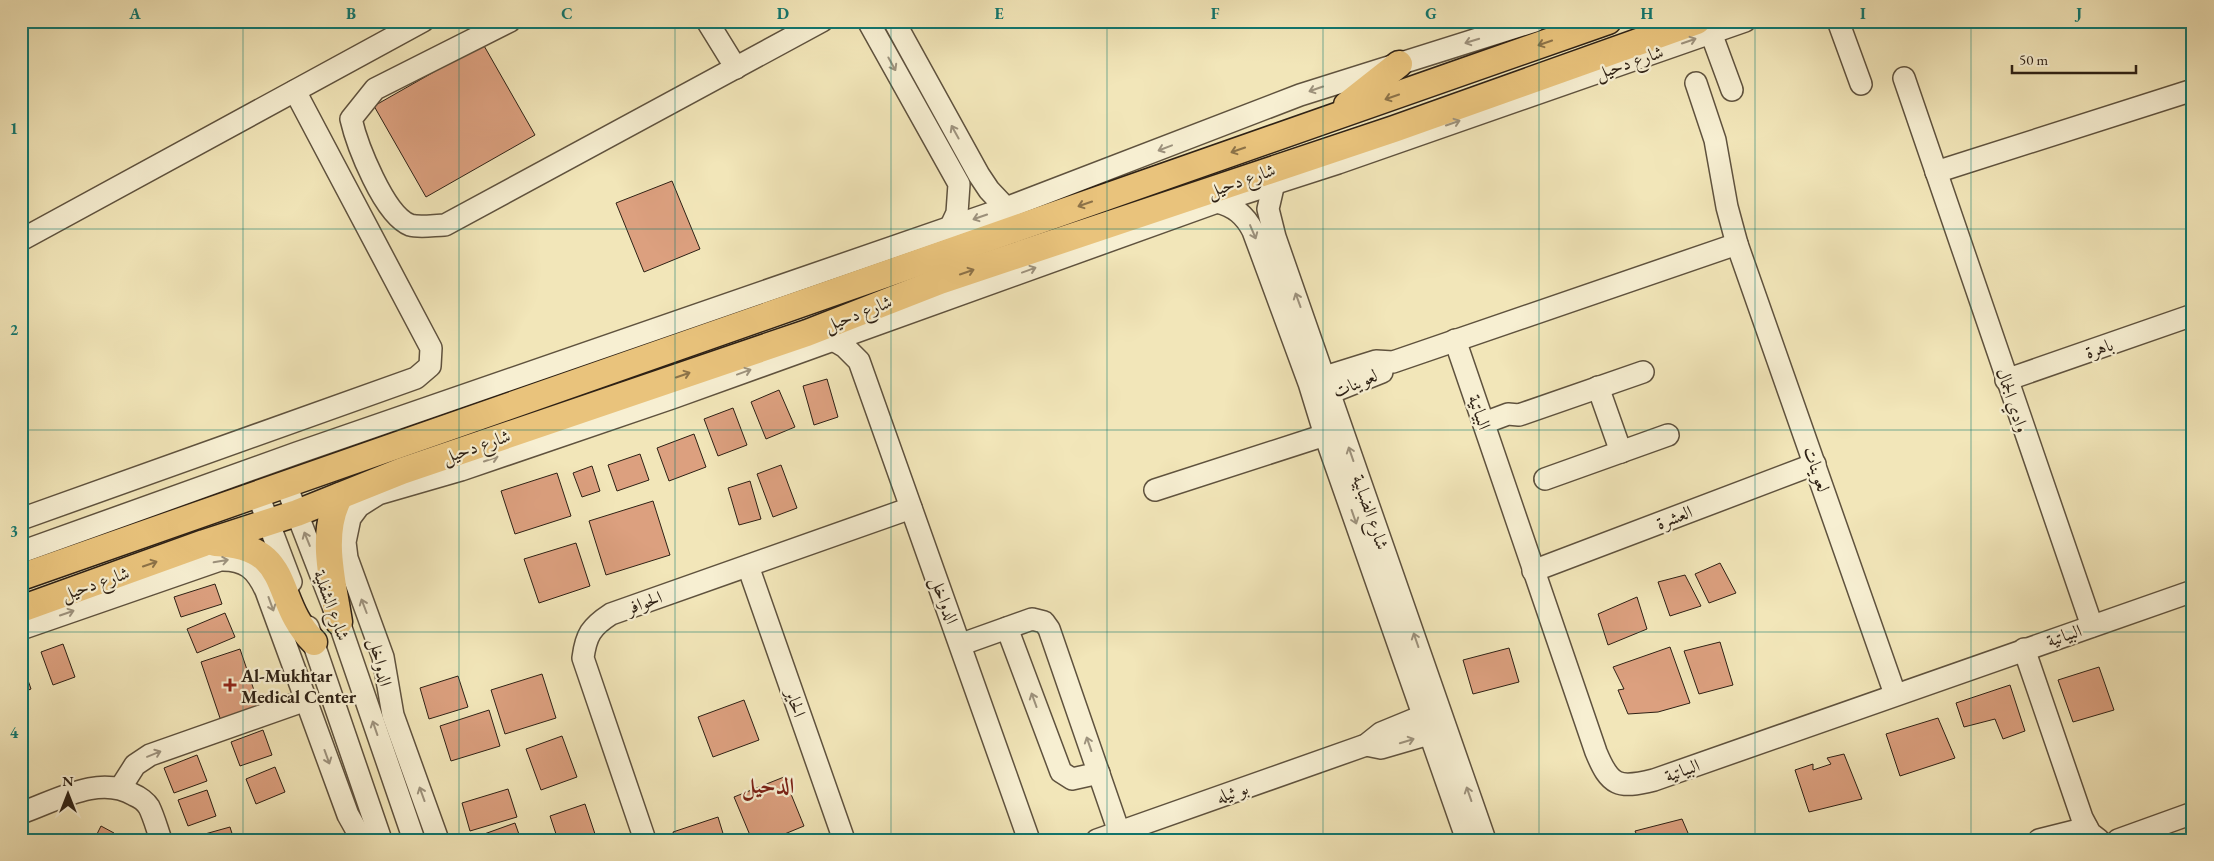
<svg xmlns="http://www.w3.org/2000/svg" width="2214" height="861" viewBox="0 0 2214 861" font-family="'EB Garamond',Amiri,serif">
<style>
.building{fill:#dca07f;stroke:#2e2115}
.lines{fill:none;stroke-linecap:round;stroke-linejoin:round}
.minor-casing{stroke:#5f523e;stroke-width:24}
.major-casing{stroke:#2e2115;stroke-width:29}
.minor{stroke:#f7efd2;stroke-width:21}
.major{stroke:#e9c37c;stroke-width:26}
.oneway{stroke:#9d927d}
.oneway2{stroke:#8c7248}
.grid{fill:none;stroke:#0f766e;stroke-width:1;stroke-opacity:0.55}
.poi-dot{fill:#8f2418;stroke:#f7efd2;stroke-width:2}
.labels{text-anchor:middle;dominant-baseline:central;stroke-width:4.5;stroke-linejoin:round;paint-order:stroke}
.street-label{font-size:18px;fill:#2e2115;stroke:#f7efd2}
.poi-label{font-size:18px;font-weight:bold;fill:#2e2115;stroke:#f7efd2;text-anchor:start}
.district-label{font-size:22px;font-weight:bold;fill:#7a1f14;stroke:#f7efd2}
.neatline{fill:none;stroke:#0f766e;stroke-width:2}
.grid-label{font-size:16px;text-anchor:middle;font-weight:bold;fill:#0f766e}
</style>
<rect width="100%" height="100%" fill="#f2e6b9"/>
<filter id="stains"><feTurbulence type="fractalNoise" baseFrequency=".004" numOctaves="4"/><feColorMatrix values="0 0 0 0 .2 0 0 0 0 .09 0 0 0 0 .02 0 0 0 .5 -.17"/></filter>
<radialGradient id="worn" r=".72"><stop offset=".6" stop-color="#630" stop-opacity="0"/><stop offset="1" stop-color="#630" stop-opacity=".3"/></radialGradient>
<g class="building">
<polygon points="483,44 535,135 426,197 374,106"/>
<polygon points="672,181 700,249 644,272 616,203"/>
<polygon points="827,379 838,417 814,425 803,386"/>
<polygon points="779,390 795,427 766,439 751,402"/>
<polygon points="733,408 747,445 718,456 704,419"/>
<polygon points="694,434 706,467 669,481 657,448"/>
<polygon points="640,454 649,480 617,491 608,465"/>
<polygon points="781,465 797,508 773,517 757,474"/>
<polygon points="592,466 600,491 582,497 573,473"/>
<polygon points="557,473 571,516 515,534 501,491"/>
<polygon points="750,481 761,519 739,525 728,488"/>
<polygon points="653,501 670,555 606,575 589,521"/>
<polygon points="576,543 590,586 539,603 524,559"/>
<polygon points="1720,563 1736,593 1709,603 1695,574"/>
<polygon points="1685,575 1701,606 1670,616 1658,582"/>
<polygon points="215,584 222,604 181,617 174,597"/>
<polygon points="1637,597 1647,629 1608,645 1598,614"/>
<polygon points="225,613 235,637 197,653 187,629"/>
<polygon points="1720,642 1733,685 1699,694 1684,651"/>
<polygon points="63,644 75,677 53,685 41,652"/>
<polygon points="1670,647 1690,703 1658,712 1628,714 1618,690 1624,689 1613,667"/>
<polygon points="1509,648 1519,682 1473,694 1463,660"/>
<polygon points="240,649 260,708 221,721 201,662"/>
<polygon points="21,660 31,689 21,693"/>
<polygon points="2099,667 2114,710 2073,722 2058,680"/>
<polygon points="542,674 556,718 505,734 491,690"/>
<polygon points="458,676 468,707 429,719 420,688"/>
<polygon points="2010,685 2025,731 2003,739 1995,719 1964,727 1956,703"/>
<polygon points="744,700 759,740 713,757 698,717"/>
<polygon points="489,710 500,746 451,761 440,726"/>
<polygon points="1938,718 1955,758 1900,776 1886,734"/>
<polygon points="263,730 272,755 240,766 231,742"/>
<polygon points="562,736 577,777 541,790 526,749"/>
<polygon points="1844,754 1862,799 1809,812 1795,770 1813,764 1813,770 1831,764 1827,758"/>
<polygon points="197,755 207,781 174,793 164,768"/>
<polygon points="275,767 285,792 256,804 246,779"/>
<polygon points="784,777 804,826 770,840 752,840 734,797"/>
<polygon points="508,789 517,817 470,831 462,803"/>
<polygon points="207,790 216,816 188,826 178,800"/>
<polygon points="585,804 597,840 558,840 550,816"/>
<polygon points="718,817 725,840 675,840 673,832"/>
<polygon points="1682,819 1691,840 1639,840 1635,831"/>
<polygon points="515,823 521,840 474,840 473,838"/>
<polygon points="101,826 114,833 110,840 94,840"/>
<polygon points="230,827 234,840 187,840 187,839"/>
</g>
<g class="lines">
<g class="minor-casing">
<g id="minor">
<path d="M510,21L375,89L351,119C357,145 384,215 410,225C420,228 435,225 445,225L822,21"/>
<polyline points="707,21 736,68"/>
<polyline points="868,21 959,184 957,213 950,228"/>
<polyline points="894,21 979,175 989,190 1006,208"/>
<polyline points="1838,21 1861,84"/>
<polyline points="1711,33 1732,90"/>
<polyline points="1904,78 2092,626"/>
<polyline points="1696,83 1715,140 1727,207 1737,244 1895,694"/>
<polyline points="1936,172 2193,90"/>
<polyline points="1274,183 1268,209 1275,237 1485,840"/>
<path d="M1217,202C1234,206 1245,215 1253,231L1309,383L1325,435L1467,840"/>
<polyline points="21,240 423,21"/>
<polyline points="833,340 845,347 859,361 1029,840"/>
<path d="M1455,340L1596,752C1610,786 1618,789 1654,780L2193,591"/>
<polyline points="2006,380 2193,315"/>
<polyline points="1312,381 1376,361 1393,362 1737,244"/>
<polyline points="1598,387 1621,452"/>
<polyline points="1317,398 1382,372"/>
<polyline points="1484,423 1508,414 1519,415 1643,372"/>
<polyline points="1545,479 1668,435"/>
<polyline points="286,485 339,622 414,840"/>
<polyline points="1155,490 1325,435"/>
<polyline points="258,495 291,582"/>
<polyline points="21,519 416,378 430,366 431,348 295,91"/>
<polyline points="21,552 297,453 1006,208 1300,95 1535,21"/>
<polyline points="748,566 844,840"/>
<polyline points="1533,571 1815,464"/>
<polyline points="308,627 381,840"/>
<polyline points="1007,628 1061,772 1072,779 1099,773"/>
<path d="M21,629L220,560C245,559 256,569 266,591L348,815L362,840"/>
<polyline points="962,644 1032,619 1044,622 1049,629 1119,832"/>
<polyline points="2024,649 2082,818 2090,833 2099,840"/>
<polyline points="1366,745 1381,748 1443,730"/>
<polyline points="121,787 135,765 150,755 306,700"/>
<path d="M21,813C56,801 99,774 134,795C139,797 146,802 149,807C154,817 157,829 161,840"/>
<polyline points="438,840 393,715 383,657 347,558 345,542 350,518 359,506 378,494 461,470 672,398 1217,202 1338,163 1745,21"/>
<path d="M645,840L583,658C586,635 591,627 611,614L911,508"/>
<polyline points="1097,840 1366,745 1381,733 1437,710"/>
<polyline points="2039,840 2087,828"/>
<polyline points="2118,840 2193,813"/>
</g>
</g>
<g class="major-casing">
<g id="major">
<polyline points="1347,105 1399,64"/>
<path d="M215,543C296,546 271,600 314,642"/>
<polyline points="21,577 1608,21"/>
<polyline points="21,609 204,543 297,513 402,471 807,333 940,281 1394,129 1697,21"/>
<path d="M339,622C333,582 319,533 340,496"/>
</g>
</g>
<use href="#minor" class="minor"/>
<use href="#major" class="major"/>
</g>
<defs><path id="oneway-shaft" d="M-6 0H5M1.5-3L5.5 0L1.5 3" fill="none" stroke-width="1.6" stroke-linecap="round" stroke-linejoin="round" transform="scale(1.25)"/></defs>
<g class="oneway">
<use href="#oneway-shaft" transform="translate(1472 41) rotate(163)"/>
<use href="#oneway-shaft" transform="translate(1689 41) rotate(-19)"/>
<use href="#oneway-shaft" transform="translate(892 64) rotate(61)"/>
<use href="#oneway-shaft" transform="translate(1316 89) rotate(161)"/>
<use href="#oneway-shaft" transform="translate(1453 123) rotate(-19)"/>
<use href="#oneway-shaft" transform="translate(955 132) rotate(-119)"/>
<use href="#oneway-shaft" transform="translate(1165 148) rotate(159)"/>
<use href="#oneway-shaft" transform="translate(980 217) rotate(161)"/>
<use href="#oneway-shaft" transform="translate(1253 232) rotate(67)"/>
<use href="#oneway-shaft" transform="translate(1029 270) rotate(-20)"/>
<use href="#oneway-shaft" transform="translate(1298 300) rotate(-110)"/>
<use href="#oneway-shaft" transform="translate(744 372) rotate(-20)"/>
<use href="#oneway-shaft" transform="translate(1351 454) rotate(-109)"/>
<use href="#oneway-shaft" transform="translate(491 459) rotate(-19)"/>
<use href="#oneway-shaft" transform="translate(1354 517) rotate(71)"/>
<use href="#oneway-shaft" transform="translate(307 539) rotate(-112)"/>
<use href="#oneway-shaft" transform="translate(221 561) rotate(-10)"/>
<use href="#oneway-shaft" transform="translate(271 604) rotate(70)"/>
<use href="#oneway-shaft" transform="translate(364 606) rotate(-111)"/>
<use href="#oneway-shaft" transform="translate(67 613) rotate(-19)"/>
<use href="#oneway-shaft" transform="translate(1416 640) rotate(-109)"/>
<use href="#oneway-shaft" transform="translate(1034 700) rotate(-110)"/>
<use href="#oneway-shaft" transform="translate(375 728) rotate(-109)"/>
<use href="#oneway-shaft" transform="translate(1407 741) rotate(-17)"/>
<use href="#oneway-shaft" transform="translate(1089 744) rotate(-109)"/>
<use href="#oneway-shaft" transform="translate(154 754) rotate(-22)"/>
<use href="#oneway-shaft" transform="translate(327 757) rotate(70)"/>
<use href="#oneway-shaft" transform="translate(422 794) rotate(-110)"/>
<use href="#oneway-shaft" transform="translate(1469 794) rotate(-109)"/>
</g>
<g class="oneway2">
<use href="#oneway-shaft" transform="translate(1545 43) rotate(161)"/>
<use href="#oneway-shaft" transform="translate(1392 97) rotate(161)"/>
<use href="#oneway-shaft" transform="translate(1238 150) rotate(161)"/>
<use href="#oneway-shaft" transform="translate(1085 204) rotate(161)"/>
<use href="#oneway-shaft" transform="translate(967 272) rotate(-19)"/>
<use href="#oneway-shaft" transform="translate(683 375) rotate(-19)"/>
<use href="#oneway-shaft" transform="translate(150 564) rotate(-19)"/>
</g>
<path class="grid" d="M243,21V840M459,21V840M675,21V840M891,21V840M1107,21V840M1323,21V840M1539,21V840M1755,21V840M1971,21V840M21,229H2193M21,430H2193M21,632H2193"/>
<path class="poi-dot" d="M227.5 677.5h5v5h5v5h-5v5h-5v-5h-5v-5h5z"/>
<g class="labels">
<g class="street-label">
<text transform="translate(1629 62) rotate(-19)">شارع دحيل</text>
<text transform="translate(1241 180) rotate(-19)">شارع دحيل</text>
<text transform="translate(858 313) rotate(-21)">شارع دحيل</text>
<text transform="translate(2099 348) rotate(-19)">باهرة</text>
<text transform="translate(1355 383) rotate(-23)">لعوينات</text>
<text transform="translate(2013 400) rotate(71)">وادي الجمال</text>
<text transform="translate(1480 412) rotate(71)">البياتية</text>
<text transform="translate(476 446) rotate(-19)">شارع دحيل</text>
<text transform="translate(1817 469) rotate(71)">لعوينات</text>
<text transform="translate(1371 512) rotate(71)">شارع الضبابية</text>
<text transform="translate(1674 517) rotate(-21)">العشرة</text>
<text transform="translate(95 583) rotate(-19)">شارع دحيل</text>
<text transform="translate(945 600) rotate(70)">الدواخل</text>
<text transform="translate(644 602) rotate(-20)">الحوافر</text>
<text transform="translate(332 605) rotate(70)">شارع الشفلية</text>
<text transform="translate(2064 635) rotate(-19)">البياتية</text>
<text transform="translate(381 662) rotate(77)">الدواخل</text>
<text transform="translate(796 703) rotate(71)">الحاير</text>
<text transform="translate(1682 770) rotate(-20)">البياتية</text>
<text transform="translate(1232 792) rotate(-19)">بو ثيله</text>
</g>
<g class="poi-label">
<text x="241" y="675">Al-Mukhtar<tspan x="241" dy="21">Medical Center</tspan></text>
</g>
<g class="district-label">
<text x="768" y="785">الدحيل</text>
</g>
</g>
<rect width="2214" height="861" fill="none" stroke="#f2e6b9" stroke-width="55"/>
<g transform="translate(68 794)" stroke="#f7efd2" stroke-width="4" paint-order="stroke">
<path d="M0-4L9 19L0 12L-9 19Z" fill="#2e2115"/>
<text y="-8" font-size="14" font-weight="bold" text-anchor="middle" fill="#2e2115">N</text>
</g>
<path d="M2012 65v8h124v-8" fill="none" stroke="#2e2115" stroke-width="2.5"/>
<text x="2019" y="65" font-size="15" fill="#2e2115" stroke="#f7efd2" stroke-width="4" paint-order="stroke">50 m</text>
<rect x="28" y="28" width="2158" height="806" class="neatline"/>
<g class="grid-label">
<text x="135" y="19">A</text>
<text x="351" y="19">B</text>
<text x="567" y="19">C</text>
<text x="783" y="19">D</text>
<text x="999" y="19">E</text>
<text x="1215" y="19">F</text>
<text x="1431" y="19">G</text>
<text x="1647" y="19">H</text>
<text x="1863" y="19">I</text>
<text x="2079" y="19">J</text>
<text x="14" y="134">1</text>
<text x="14" y="335">2</text>
<text x="14" y="537">3</text>
<text x="14" y="738">4</text>
</g>
<rect width="100%" height="100%" filter="url(#stains)"/>
<rect width="100%" height="100%" fill="url(#worn)"/>
</svg>
